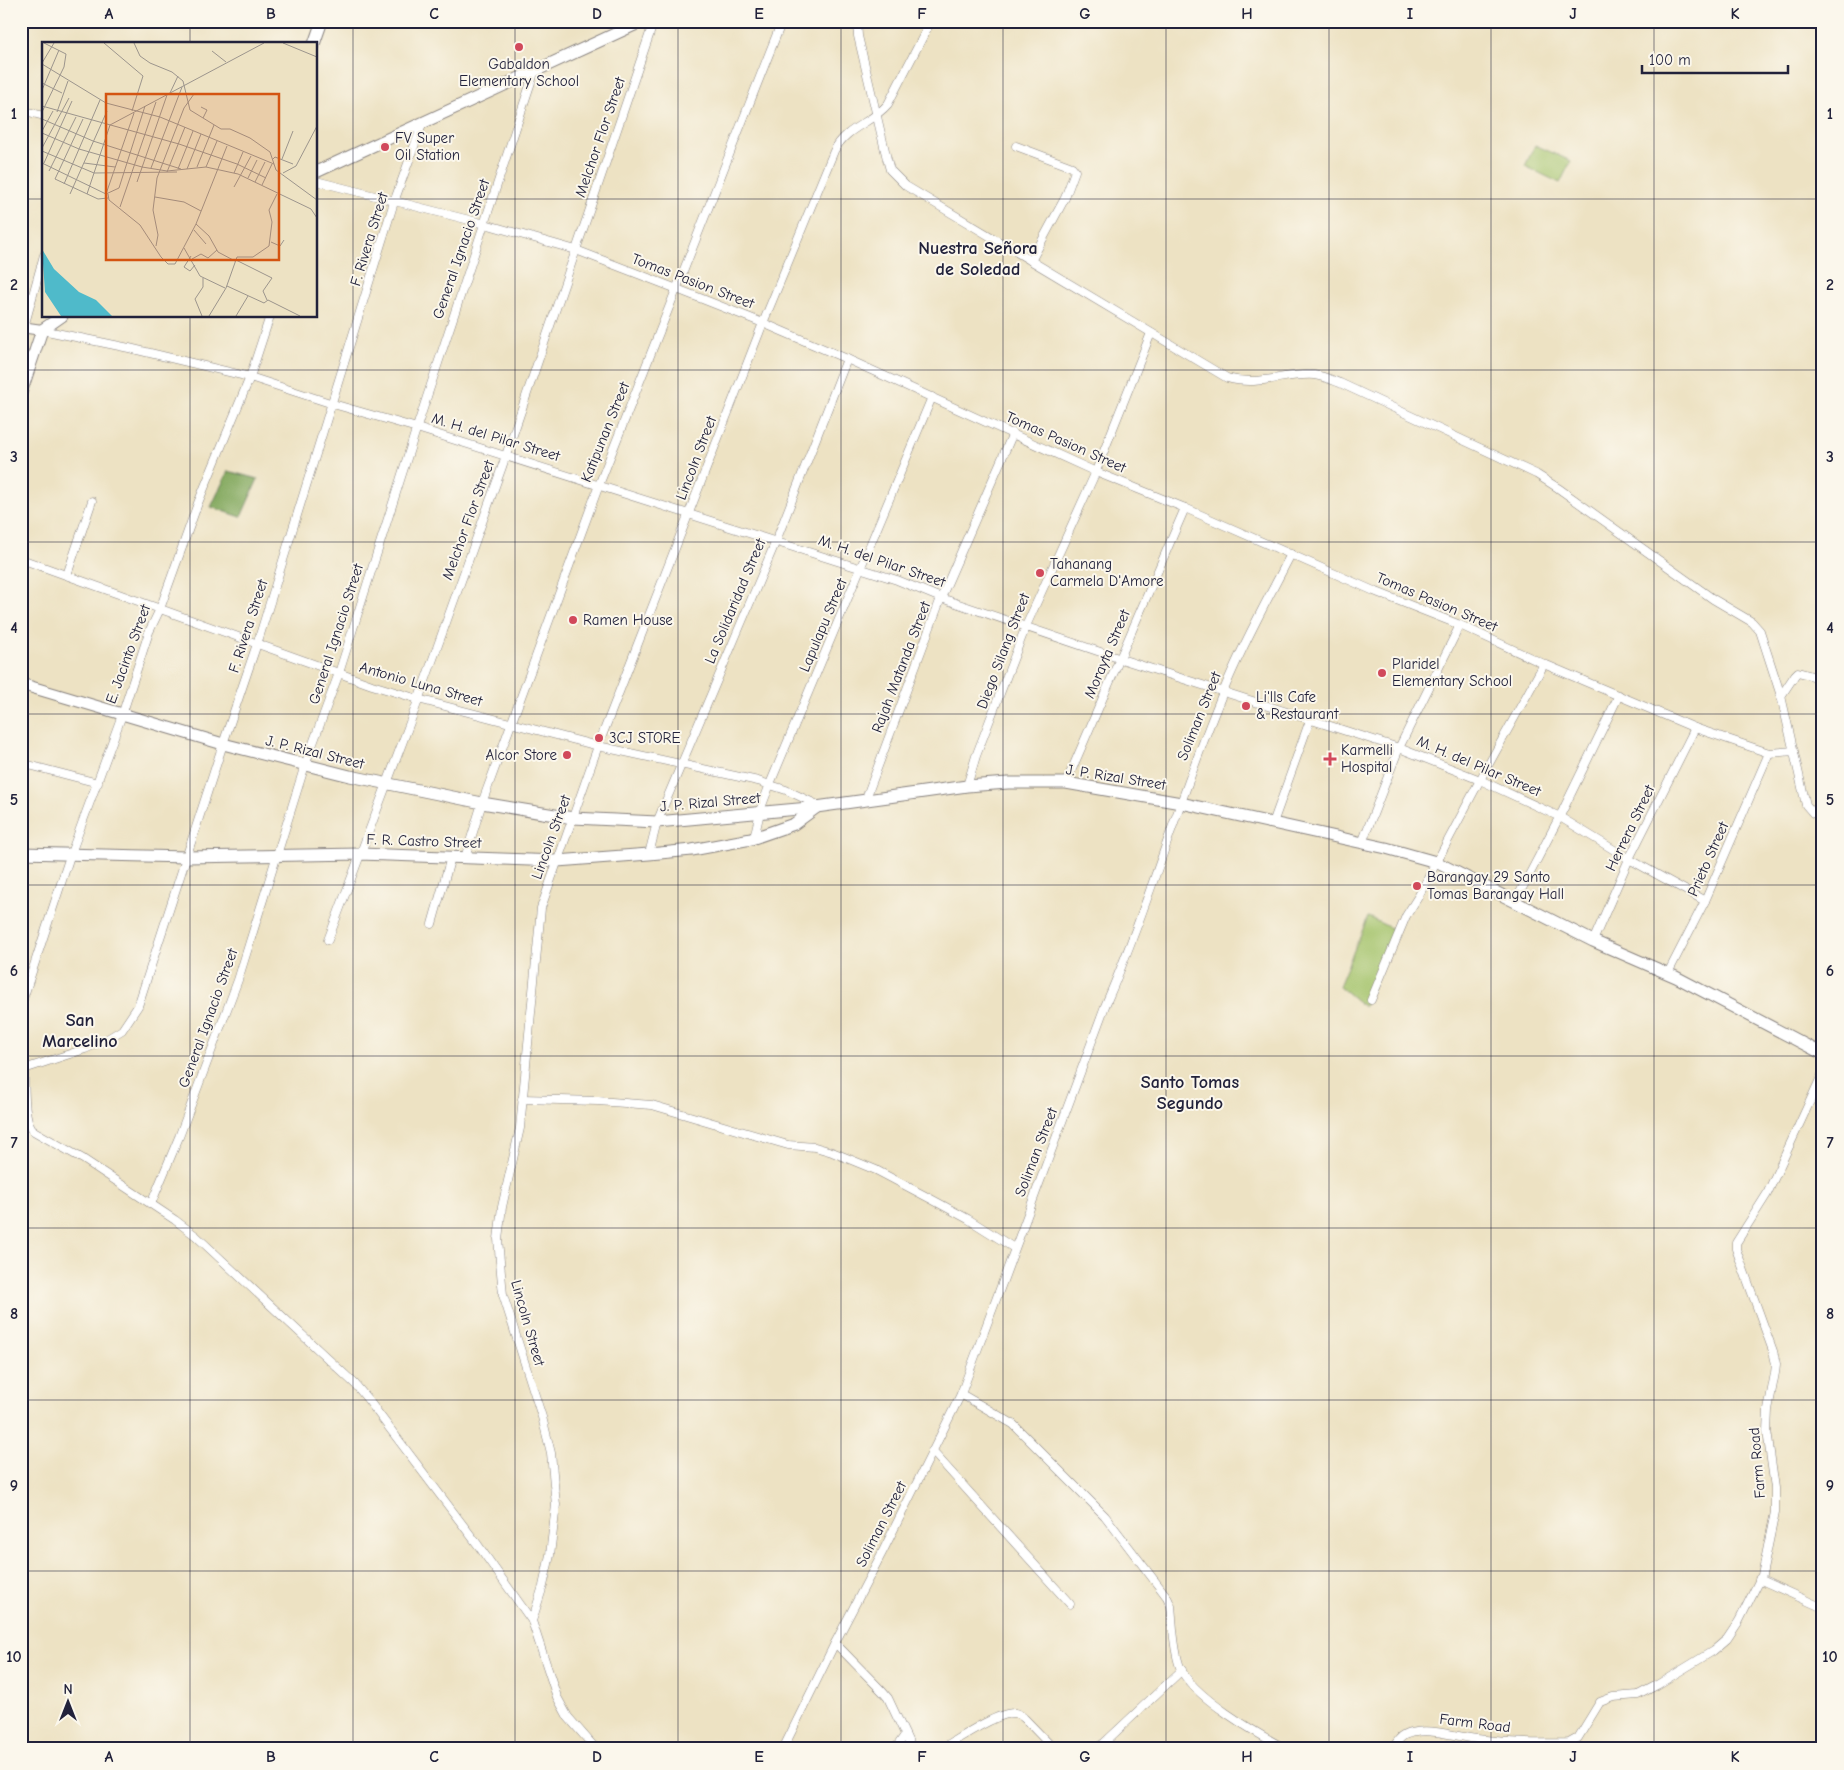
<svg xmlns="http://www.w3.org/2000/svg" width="1844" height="1770" viewBox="0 0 1844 1770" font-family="'Comic Neue',sans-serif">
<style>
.green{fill:#a3c269;stroke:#627252}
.forest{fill:#82a85d;stroke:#52654c}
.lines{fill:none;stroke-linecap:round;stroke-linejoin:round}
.minor-casing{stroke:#88827f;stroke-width:9}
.tertiary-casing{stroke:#88827f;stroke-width:12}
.secondary-casing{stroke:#88827f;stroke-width:13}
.minor{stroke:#fff;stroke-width:8}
.tertiary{stroke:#fff;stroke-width:10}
.secondary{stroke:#fff;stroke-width:11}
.grid{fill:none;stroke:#22223b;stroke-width:1;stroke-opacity:0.55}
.poi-dot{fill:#d1495b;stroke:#fbf7ec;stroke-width:2}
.labels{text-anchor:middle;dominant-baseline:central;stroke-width:4;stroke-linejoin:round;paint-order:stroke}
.poi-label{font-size:15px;fill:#22223b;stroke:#fbf7ec;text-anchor:start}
.street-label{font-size:15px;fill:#22223b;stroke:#fbf7ec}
.quarter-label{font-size:18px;font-weight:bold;fill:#22223b;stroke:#fbf7ec}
.inset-road{fill:none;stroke:#9c958d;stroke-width:1}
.view{fill:#d45411;fill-opacity:0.15;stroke:#d45411;stroke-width:2.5}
.inset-edge{fill:none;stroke:#22223b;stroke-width:2.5}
.neatline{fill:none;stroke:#22223b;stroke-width:2}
.grid-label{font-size:16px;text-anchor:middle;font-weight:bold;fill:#22223b}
</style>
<rect width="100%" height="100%" fill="#fbf7ec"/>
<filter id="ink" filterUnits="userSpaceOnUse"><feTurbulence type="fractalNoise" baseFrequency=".02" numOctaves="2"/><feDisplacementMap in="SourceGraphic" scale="10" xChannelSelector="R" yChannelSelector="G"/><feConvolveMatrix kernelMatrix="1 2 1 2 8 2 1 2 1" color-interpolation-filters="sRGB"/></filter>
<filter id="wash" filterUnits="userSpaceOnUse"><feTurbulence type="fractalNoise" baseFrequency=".0096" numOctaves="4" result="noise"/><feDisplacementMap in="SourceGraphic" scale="20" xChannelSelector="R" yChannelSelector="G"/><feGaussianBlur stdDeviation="1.12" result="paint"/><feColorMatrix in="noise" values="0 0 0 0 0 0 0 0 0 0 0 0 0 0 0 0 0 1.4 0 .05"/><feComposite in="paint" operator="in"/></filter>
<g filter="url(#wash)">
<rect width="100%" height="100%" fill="#ede2c3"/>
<g class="green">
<polygon points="1535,145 1571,161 1560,183 1525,166"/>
<polygon points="1368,917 1395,930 1364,1007 1339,986"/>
</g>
<polygon class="forest" points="228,471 258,479 241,517 211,507"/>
</g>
<g filter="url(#ink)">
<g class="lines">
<g class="minor-casing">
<g id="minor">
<path d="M857,21L858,36L887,159L890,170L906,186L1227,378C1259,387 1284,373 1314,375C1323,376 1332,380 1340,383L1536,474L1558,488L1713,599L1752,622L1760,631L1781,696L1806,805L1813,813L1823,818"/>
<polyline points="21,110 44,116"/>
<polyline points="1016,146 1072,167 1075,171 1065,198 1031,261"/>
<polyline points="316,181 485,224 576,250 677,289 763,323 847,359 1096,472 1185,508 1374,591 1460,625 1544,664 1695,728 1769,753 1794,751"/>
<polyline points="24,327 44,255"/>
<polyline points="42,330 129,348 250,377 333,404 417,428 897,580 941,598 1121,659 1399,748 1480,780 1560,817 1629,859 1705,901"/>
<polyline points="21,559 372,685 418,699 598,746 758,781 786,790 818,805"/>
<polyline points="67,575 92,501"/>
<polyline points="1781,696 1795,675 1798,672 1823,679"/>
<polyline points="21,763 98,783"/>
<polyline points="1066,783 1185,508"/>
<polyline points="967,786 976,756 1026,626 1094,476 1151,333"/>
<polyline points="865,801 941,598 1013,433"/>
<polyline points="1273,823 1310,720"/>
<polyline points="754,838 761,808 770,784 932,397"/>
<polyline points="1362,843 1399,748 1460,625"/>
<polyline points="649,854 657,822 776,541 847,359"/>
<polyline points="465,858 482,803 599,485 782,21"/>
<polyline points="1515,902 1563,810 1619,695"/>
<polyline points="432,924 451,857"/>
<polyline points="328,940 415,709 502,467 654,21"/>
<polyline points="1593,941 1629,859 1695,728"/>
<polyline points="1668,973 1705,901 1769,753"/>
<polyline points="1371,1000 1406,916 1418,897 1480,780 1544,664"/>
<polyline points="21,1005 70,856 122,715 149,632 160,609 198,503 250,377 270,316"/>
<path d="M24,1069C25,1086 23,1116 32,1130L83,1159L175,1220L196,1236L355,1384L369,1401L478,1545L532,1621L557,1697L568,1717L596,1749"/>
<polyline points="21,1070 85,1049 109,1038 122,1030 138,1006 223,744 259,638 394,202 423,122"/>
<polyline points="522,1099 598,1101 652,1105 788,1145 815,1147 832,1152 876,1170 931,1199 968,1219 1014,1248"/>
<polyline points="151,1204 179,1137 238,980 305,765 339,673 415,433 535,70"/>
<path d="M961,1394L1013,1424L1105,1516L1167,1597L1171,1606C1173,1625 1173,1648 1180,1667C1191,1696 1258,1734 1286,1749"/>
<polyline points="932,1451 1070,1604"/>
<polyline points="1759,1579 1823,1608"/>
<path d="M532,1621L543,1586L550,1555L556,1505L551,1453L542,1417L503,1295L498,1239L502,1207L520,1128L541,908L598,746L763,323L834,151C847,126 871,124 888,104L931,21"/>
<polyline points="835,1643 882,1691 888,1698 912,1749"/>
<path d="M783,1749L835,1643L883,1551L961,1394L1105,1006C1150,903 1180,794 1224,690C1243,643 1268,599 1291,554"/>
<polyline points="895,1749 905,1735"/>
<path d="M941,1749C956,1740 999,1711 1015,1713C1019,1714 1022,1716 1025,1719L1054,1749"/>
<polyline points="1095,1749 1104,1743 1182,1670"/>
<path d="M1394,1749C1397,1738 1405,1733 1416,1732C1436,1729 1457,1737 1477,1739C1507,1743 1538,1744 1569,1743L1578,1738L1600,1702L1613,1697L1638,1695L1657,1685L1713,1651L1727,1639L1739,1621L1762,1575L1775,1512V1488L1767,1431L1768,1410L1775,1373L1776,1364L1773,1351L1736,1249V1243L1767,1194L1823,1073"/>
</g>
</g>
<g class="tertiary-casing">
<polyline id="tertiary" points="21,327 42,330"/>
</g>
<g class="secondary-casing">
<g id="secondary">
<polyline points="314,44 322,21"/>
<polyline points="316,172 643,21"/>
<polyline points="21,393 42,330 62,316"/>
<polyline points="21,684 223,744 350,776 482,803 573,818 657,822 809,808 967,786 1008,783 1066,783 1181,803 1386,848 1436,862 1593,941 1676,977 1823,1054"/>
<polyline points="21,853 186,857 360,854 557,861 649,854 692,850 751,839 794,824 817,807"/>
</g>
</g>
<use href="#minor" class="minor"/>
<use href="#tertiary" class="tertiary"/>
<use href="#secondary" class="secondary"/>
</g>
</g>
<path class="grid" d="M190,21V44M353,21V1749M515,21V1749M678,21V1749M841,21V1749M1003,21V1749M1166,21V1749M1329,21V1749M1491,21V1749M1654,21V1749M21,199H44M316,199H1823M190,316V1749M21,370H1823M21,542H1823M21,714H1823M21,885H1823M21,1056H1823M21,1228H1823M21,1400H1823M21,1571H1823"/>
<g class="poi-dot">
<circle cx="519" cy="47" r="5"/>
<circle cx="385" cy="147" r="5"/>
<circle cx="1040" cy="573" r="5"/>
<circle cx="573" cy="620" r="5"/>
<circle cx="1382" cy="673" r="5"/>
<circle cx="1246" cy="706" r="5"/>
<circle cx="599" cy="738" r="5"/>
<circle cx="567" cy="755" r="5"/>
<path d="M1327.5 751.5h5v5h5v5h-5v5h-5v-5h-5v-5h5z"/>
<circle cx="1417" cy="886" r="5"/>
</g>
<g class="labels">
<g class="poi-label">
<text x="519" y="64" text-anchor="middle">Gabaldon<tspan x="519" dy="17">Elementary School</tspan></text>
<text x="395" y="138">FV Super<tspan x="395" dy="17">Oil Station</tspan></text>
<text x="1050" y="564">Tahanang<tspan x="1050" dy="17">Carmela D'Amore</tspan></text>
<text x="583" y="620">Ramen House</text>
<text x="1392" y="664">Plaridel<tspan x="1392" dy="17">Elementary School</tspan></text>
<text x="1256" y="697">Li'lls Cafe<tspan x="1256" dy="17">&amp; Restaurant</tspan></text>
<text x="609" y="738">3CJ STORE</text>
<text x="1341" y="750">Karmelli<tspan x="1341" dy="17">Hospital</tspan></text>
<text x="557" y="755" text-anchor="end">Alcor Store</text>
<text x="1427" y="877">Barangay 29 Santo<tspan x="1427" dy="17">Tomas Barangay Hall</tspan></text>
</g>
<g class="street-label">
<text transform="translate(600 137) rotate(-71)">Melchor Flor Street</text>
<text transform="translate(369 239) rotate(-73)">F. Rivera Street</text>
<text transform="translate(461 249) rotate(-71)">General Ignacio Street</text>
<text transform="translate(693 281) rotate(21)">Tomas Pasion Street</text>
<text transform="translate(605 432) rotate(-68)">Katipunan Street</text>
<text transform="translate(496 437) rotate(17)">M. H. del Pilar Street</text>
<text transform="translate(1066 442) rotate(24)">Tomas Pasion Street</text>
<text transform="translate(696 458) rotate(-69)">Lincoln Street</text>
<text transform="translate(468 520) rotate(-70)">Melchor Flor Street</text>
<text transform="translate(882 561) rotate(19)">M. H. del Pilar Street</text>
<text transform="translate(735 601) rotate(-67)">La Solidaridad Street</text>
<text transform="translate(1437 602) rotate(23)">Tomas Pasion Street</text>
<text transform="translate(823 625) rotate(-67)">Lapulapu Street</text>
<text transform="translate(248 626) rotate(-72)">F. Rivera Street</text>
<text transform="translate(336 634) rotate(-72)">General Ignacio Street</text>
<text transform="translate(1003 651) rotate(-69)">Diego Silang Street</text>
<text transform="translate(128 654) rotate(-70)">E. Jacinto Street</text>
<text transform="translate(1107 654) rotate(-67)">Morayta Street</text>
<text transform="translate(901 667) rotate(-69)">Rajah Matanda Street</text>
<text transform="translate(421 684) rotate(16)">Antonio Luna Street</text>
<text transform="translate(1199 716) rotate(-68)">Soliman Street</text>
<text transform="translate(315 752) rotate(14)">J. P. Rizal Street</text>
<text transform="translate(1479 766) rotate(23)">M. H. del Pilar Street</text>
<text transform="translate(1116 777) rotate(9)">J. P. Rizal Street</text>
<text transform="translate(710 802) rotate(-5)">J. P. Rizal Street</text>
<text transform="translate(1630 828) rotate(-64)">Herrera Street</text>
<text transform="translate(551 837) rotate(-70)">Lincoln Street</text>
<text transform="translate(424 841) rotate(2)">F. R. Castro Street</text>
<text transform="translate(1708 859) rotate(-66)">Prieto Street</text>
<text transform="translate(208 1018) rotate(-70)">General Ignacio Street</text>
<text transform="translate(1036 1152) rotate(-69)">Soliman Street</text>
<text transform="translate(528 1323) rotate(74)">Lincoln Street</text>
<text transform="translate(1757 1463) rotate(-95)">Farm Road</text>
<text transform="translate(881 1524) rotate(-63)">Soliman Street</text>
<text transform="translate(1475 1723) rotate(7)">Farm Road</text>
</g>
<g class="quarter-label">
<text x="978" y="248">Nuestra Señora<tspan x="978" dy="21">de Soledad</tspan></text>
<text x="80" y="1020">San<tspan x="80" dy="21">Marcelino</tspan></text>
<text x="1190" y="1082">Santo Tomas<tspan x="1190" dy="21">Segundo</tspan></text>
</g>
</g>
<g transform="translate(42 42)">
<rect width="275" height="275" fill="#ede2c3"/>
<path d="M0,207L12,227L37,250L54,258L70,274H19L3,250Z" fill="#4fbaca"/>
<path class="inset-road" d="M62,1L101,34L90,69M92,1L98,14L108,21L130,30L141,39L148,68L179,87H188L208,96L228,110L234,128L275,158M241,1L275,15M170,9L184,20M0,21L12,1M0,22L64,61L118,75L232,122M0,41L20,51M0,48L17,8M128,51L136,34M0,64L137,102L195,122L224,136M159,65L165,68L161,76M0,70L22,25L24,12L2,1M15,70L26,39M0,77L51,99L139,127M41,77L13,137L56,157L66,156M0,89L11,69M0,91L37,107L100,125L125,129L164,125L196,132L269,167L275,176M0,106L27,56M0,109L52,131L135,130M58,113L68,83L222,1M231,117L233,115L251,122M240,117L251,89M0,121L64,152M2,121L30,59M42,121L73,125M155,125L172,83M164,125L175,99M109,126L140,45M136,127L151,89M145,127L159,92M7,129L34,75M125,130L143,85M192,131L201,110M241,131L254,124L275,84M206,136L215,118M95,140L125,53M213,140L223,120M22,142L58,58M220,143L230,122M192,145L209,114M28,152L65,69M45,152L58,113M64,152L77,146L103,64M64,152L92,71M66,152L67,158L98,183L119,215L126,222H133L154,182L185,104M113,155L142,160L159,169M78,165L114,60M154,182L167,194L176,210L193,219M152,188L164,202M229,200L238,204L242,198M114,204L116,193L111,168L115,136L142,66L152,52M142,206L158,234L183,246M149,214L142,225L148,229L153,223M150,217L159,212L166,216L175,208M194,218L230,236L221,249L225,258M185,244L222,261L226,258L258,274M160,274L153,257L161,245V236M167,274L184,246L195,215H211L227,204L230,180L227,168L235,152M194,274L206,254"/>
<path class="view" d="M64,52H237V218H64Z"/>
<rect width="275" height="275" class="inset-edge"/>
</g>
<rect width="1844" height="1770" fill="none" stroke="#fbf7ec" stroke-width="55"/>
<g transform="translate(68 1702)" stroke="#fbf7ec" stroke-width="4" paint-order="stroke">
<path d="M0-4L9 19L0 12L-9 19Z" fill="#22223b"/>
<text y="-8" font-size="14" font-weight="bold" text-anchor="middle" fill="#22223b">N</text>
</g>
<path d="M1642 65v8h146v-8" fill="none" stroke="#22223b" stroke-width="2.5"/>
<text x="1649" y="65" font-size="15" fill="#22223b" stroke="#fbf7ec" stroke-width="4" paint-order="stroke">100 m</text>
<rect x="28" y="28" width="1788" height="1714" class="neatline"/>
<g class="grid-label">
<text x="109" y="19">A</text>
<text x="271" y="19">B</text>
<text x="434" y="19">C</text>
<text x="597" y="19">D</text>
<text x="759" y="19">E</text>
<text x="922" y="19">F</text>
<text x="1085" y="19">G</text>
<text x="1247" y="19">H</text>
<text x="1410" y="19">I</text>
<text x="1573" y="19">J</text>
<text x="1735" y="19">K</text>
<text x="14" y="119">1</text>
<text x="1830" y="119">1</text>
<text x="14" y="290">2</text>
<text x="1830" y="290">2</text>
<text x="14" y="462">3</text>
<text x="1830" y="462">3</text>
<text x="14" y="633">4</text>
<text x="1830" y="633">4</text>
<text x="14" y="805">5</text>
<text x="1830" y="805">5</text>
<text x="14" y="976">6</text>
<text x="1830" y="976">6</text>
<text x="14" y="1148">7</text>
<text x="1830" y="1148">7</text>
<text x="14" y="1319">8</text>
<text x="1830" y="1319">8</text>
<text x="14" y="1491">9</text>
<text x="1830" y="1491">9</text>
<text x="14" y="1662">10</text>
<text x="1830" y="1662">10</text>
<text x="109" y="1762">A</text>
<text x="271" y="1762">B</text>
<text x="434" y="1762">C</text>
<text x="597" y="1762">D</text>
<text x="759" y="1762">E</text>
<text x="922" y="1762">F</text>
<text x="1085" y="1762">G</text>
<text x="1247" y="1762">H</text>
<text x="1410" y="1762">I</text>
<text x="1573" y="1762">J</text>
<text x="1735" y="1762">K</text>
</g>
</svg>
